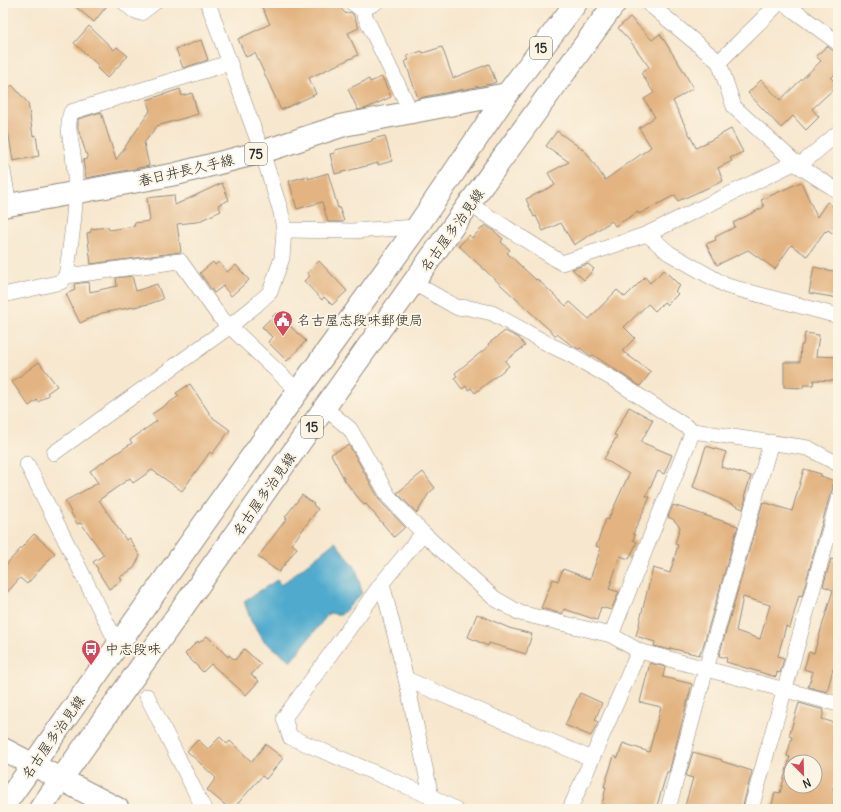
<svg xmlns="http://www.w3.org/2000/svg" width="841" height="812" viewBox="0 0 841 812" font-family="Delius,'Klee One',sans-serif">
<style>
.water{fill:#4faacd;stroke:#3d6a7c}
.building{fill:#e3b481;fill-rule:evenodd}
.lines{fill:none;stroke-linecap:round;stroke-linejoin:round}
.street-casing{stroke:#91897c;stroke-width:16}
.secondary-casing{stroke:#91897c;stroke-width:24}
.primary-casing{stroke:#91897c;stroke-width:24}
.street{stroke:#fff;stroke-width:15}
.secondary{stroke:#fff;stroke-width:22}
.primary{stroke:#fff;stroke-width:22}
.labels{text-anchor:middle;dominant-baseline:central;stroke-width:4;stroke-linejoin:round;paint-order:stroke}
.shield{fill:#fcf5e5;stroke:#6a6863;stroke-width:1}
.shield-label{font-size:13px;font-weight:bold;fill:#2b2b2b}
.street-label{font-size:14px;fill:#2b2b2b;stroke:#fcf5e5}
.poi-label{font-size:14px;fill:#2b2b2b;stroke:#fcf5e5;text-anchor:start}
</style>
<rect width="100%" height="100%" fill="#fcf5e5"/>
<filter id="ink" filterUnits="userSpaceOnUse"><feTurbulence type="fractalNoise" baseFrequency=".025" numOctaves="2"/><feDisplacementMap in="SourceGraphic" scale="8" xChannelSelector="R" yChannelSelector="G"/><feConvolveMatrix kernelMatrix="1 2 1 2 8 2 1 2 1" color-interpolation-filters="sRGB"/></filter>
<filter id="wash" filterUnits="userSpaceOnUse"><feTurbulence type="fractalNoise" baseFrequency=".012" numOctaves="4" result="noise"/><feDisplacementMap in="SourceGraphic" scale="16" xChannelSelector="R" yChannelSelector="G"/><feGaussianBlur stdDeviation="0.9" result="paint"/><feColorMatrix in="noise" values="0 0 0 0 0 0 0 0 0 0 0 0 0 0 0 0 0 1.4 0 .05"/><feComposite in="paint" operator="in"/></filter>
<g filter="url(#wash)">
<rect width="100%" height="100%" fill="#f7e7ce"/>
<polygon class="water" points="335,542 356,568 362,593 341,615 329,613 291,661 264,641 251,621 244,601 277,580 281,585"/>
<g id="blocks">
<g class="building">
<polygon points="71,3 109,3 94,22"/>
<polygon points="260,3 336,3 346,14 350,12 353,14 359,28 348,33 358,55 309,78 316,94 281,110 255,53 246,57 238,39 270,24"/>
<polygon points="630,17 652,40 660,34 683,70 693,88 673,101 696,148 731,129 743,152 730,158 732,161 718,168 723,181 678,201 675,195 639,214 638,212 615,226 612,221 574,245 561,223 543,231 536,216 534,217 526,199 555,185 548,173 569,162 546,146 557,131 586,152 605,180 651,147 639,128 655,117 644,99 654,93 641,73 649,67 631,42 618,28"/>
<polygon points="89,26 114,50 117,47 128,56 107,78 97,68 99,66 74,43"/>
<polygon points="201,40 208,60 183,68 176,49"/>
<polygon points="827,46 838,55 838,71 831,78 838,85 812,109 819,117 806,130 793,116 781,128 748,93 761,80 780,100 821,61 816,56"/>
<polygon points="442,47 453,78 489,64 496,82 491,84 418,98 405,61 409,60 407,56 422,51 423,53"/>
<polygon points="382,77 391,97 367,108 358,110 348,89 369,79 370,82"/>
<polygon points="12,85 28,103 33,136 36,135 39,156 13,161 5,111 3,113 3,93"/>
<polygon points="180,89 182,96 192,93 198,114 157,126 144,143 149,166 86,178 83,160 88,159 78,129 78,119 101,112 116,160 150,111 147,100"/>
<polygon points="385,136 392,161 378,165 378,163 335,174 330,154 335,153 335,150 372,141 372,139"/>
<polygon points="328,173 338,208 339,207 344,221 342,222 328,222 322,202 297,209 289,181 308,176 308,179"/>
<polygon points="801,182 817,217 827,202 838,210 838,237 828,230 826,232 825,231 807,256 791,245 775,269 748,250 717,265 706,244 716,240 715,237 735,227 733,223 764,207 761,200"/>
<polygon points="222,183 229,200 218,205 221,211 197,222 177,224 181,252 91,264 87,233 91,232 91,229 108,227 109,230 135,226 134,223 150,221 147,198 174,195 175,205"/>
<polygon points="485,225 494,231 503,239 501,242 510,250 507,253 536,280 537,279 566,306 570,302 589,319 617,290 625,297 645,277 650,283 664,270 680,286 675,291 678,294 667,305 664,302 655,311 648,304 624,327 635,338 622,351 651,372 640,386 593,355 591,356 580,348 579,349 570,344 557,334 556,336 459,246 469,235 472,238"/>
<polygon points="319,261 347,291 332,305 324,297 322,300 304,281 310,276 307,273"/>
<polygon points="213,262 215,265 219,262 227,272 236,265 249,280 231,296 223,286 214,293 200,273"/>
<polygon points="588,264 594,269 584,280 572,269"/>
<polygon points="814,267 838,272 838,298 809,293"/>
<polygon points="132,276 136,291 157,284 163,299 149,304 102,313 80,323 66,294 75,290 74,284 89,282 90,292 117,286 116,278"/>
<polygon points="276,313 306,341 287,361 268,342 272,337 262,327"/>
<polygon points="505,331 519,338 525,346 505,361 509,366 475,393 471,388 468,390 466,386 462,389 454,378 457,376 455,373 489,346 488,344"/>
<polygon points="805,333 819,335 816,356 838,357 838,381 814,380 813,385 803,385 803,388 784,387 784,362 800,362 801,345 803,345"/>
<polygon points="39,362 57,386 47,393 49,395 38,402 37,400 29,406 12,382"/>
<polygon points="190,384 212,417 230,430 212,454 210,452 182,491 152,470 133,483 130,478 99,500 126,540 129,538 140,556 134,568 120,577 122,580 109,589 97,570 98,569 93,562 104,555 81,523 77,524 65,501 98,483 90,471 132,443 130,440 157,421 152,414 179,396 176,393"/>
<polygon points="629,407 653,420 641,442 672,455 664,474 658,471 646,496 650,497 633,534 635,535 633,540 637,542 629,559 620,556 609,589 619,592 611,610 601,607 597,620 564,609 562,614 541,608 553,579 558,581 563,569 590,579 601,548 596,546 606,519 608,520 629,474 604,459 617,436 614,435"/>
<polygon points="349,445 381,502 405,527 394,537 366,504 364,505 345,481 331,454"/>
<polygon points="706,446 726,452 721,467 751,476 744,497 746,497 743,509 693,487"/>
<path d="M804,469L821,474V476L834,481L832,488H833L829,498L802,596L799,595L790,628L786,626L778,656L784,658L780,673L777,672L776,677L726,662L727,658L719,656L763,502L792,511ZM743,597L770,605L760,639L736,631Z"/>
<polygon points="423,472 435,488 429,493 417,513 397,493"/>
<polygon points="302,495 314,504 313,505 318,509 292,544 297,548 279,572 258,557 287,518 285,517"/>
<polygon points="673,505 738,526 702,650 701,650 699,655 670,648 670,650 654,646 655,642 636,636 653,568 670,573 678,545 675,544 680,527 673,519 668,517"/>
<polygon points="34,534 55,553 27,584 20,578 3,597 3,568"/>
<polygon points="831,559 838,561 838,669 833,669 827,692 808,687 813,672 804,669 809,652 814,653 833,590 823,586"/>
<polygon points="477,614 509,628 532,634 526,654 489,643 488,646 468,637"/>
<polygon points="207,636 228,657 229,655 235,660 244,649 261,664 251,675 259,681 246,695 211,664 203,672 185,654 198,641 199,643"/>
<polygon points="650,663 665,667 663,677 692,684 669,772 667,772 656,809 601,809 606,787 604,787 614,756 618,758 623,743 649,752 661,707 640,702"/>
<polygon points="580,693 602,703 595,720 598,722 591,736 565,725"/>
<path d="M799,703L824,710L822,719L838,724V775L833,789L835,790L836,792L832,809H771L775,792L780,793L790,757L787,756L792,737L789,736ZM791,762H815V786H791Z"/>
<polygon points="220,737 227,744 230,741 252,762 265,744 283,758 266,779 262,776 233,809 230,809 207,790 216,778 187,751 198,740 208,749"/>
<polygon points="693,752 722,760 721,761 752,771 742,809 684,809 693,778 686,776"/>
</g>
</g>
</g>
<g filter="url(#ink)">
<use href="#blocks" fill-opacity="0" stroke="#91897c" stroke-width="1"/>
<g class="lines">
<g class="street-casing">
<g id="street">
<polyline points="125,3 133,10 141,13 154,3"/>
<polyline points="353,3 362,10 411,112"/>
<polyline points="648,3 719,62 734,107 799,166 838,191"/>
<polyline points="784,3 838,43"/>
<polyline points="362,10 375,3"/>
<polyline points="719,62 779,3"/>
<polyline points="799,166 838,133"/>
<polyline points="3,171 9,205"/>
<polyline points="469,204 562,263 647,234 796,162"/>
<polyline points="284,230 352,231 417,227"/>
<polyline points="647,234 669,253 727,286 838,316"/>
<path d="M66,276C72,235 79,195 73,154C71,141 66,125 71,112L229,63"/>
<polyline points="414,283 458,308 465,307 492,313 550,345 571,355 613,379 693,431 808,448 838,464"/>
<polyline points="3,295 61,282 66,276 180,261 219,316 298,391"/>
<polyline points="325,408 350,429 389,497 423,533 494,598 520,613 611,635 639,651 838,704"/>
<polyline points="54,453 229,327 256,305 270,292 282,258 284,230 281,212 262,152 208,3"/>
<polyline points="27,464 118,645"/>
<polyline points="423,533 382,583 284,718 290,737 432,797 455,809"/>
<polyline points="382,583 406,679 433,805"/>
<polyline points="611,635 693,431"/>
<polyline points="406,679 592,759"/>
<polyline points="147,696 204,809"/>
<polyline points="570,809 639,651"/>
<polyline points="668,809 706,669 771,442"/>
<polyline points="751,809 838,500"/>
</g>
</g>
<g class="secondary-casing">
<polyline id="secondary" points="3,749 118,809"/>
</g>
<g class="primary-casing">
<g id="primary">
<polyline points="3,206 176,174 262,152 344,125 507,94"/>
<polyline points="3,807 298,391 417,227 507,94 576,3"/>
<polyline points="40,809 469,204 615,3"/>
</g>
</g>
<use href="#street" class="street"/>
<use href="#secondary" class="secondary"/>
<use href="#primary" class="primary"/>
</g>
</g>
<defs>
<g id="civic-pin" transform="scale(1)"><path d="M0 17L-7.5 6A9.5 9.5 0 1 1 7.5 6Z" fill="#d1495b" stroke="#fcf5e5"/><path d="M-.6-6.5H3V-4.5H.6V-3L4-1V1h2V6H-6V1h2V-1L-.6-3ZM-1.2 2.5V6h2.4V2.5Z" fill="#fff"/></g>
<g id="bus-pin" transform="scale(1)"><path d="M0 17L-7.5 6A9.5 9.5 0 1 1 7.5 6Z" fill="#d1495b" stroke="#fcf5e5"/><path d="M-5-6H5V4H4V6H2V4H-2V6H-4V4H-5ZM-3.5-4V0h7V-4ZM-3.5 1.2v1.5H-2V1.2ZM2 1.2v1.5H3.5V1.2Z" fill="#fff"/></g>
</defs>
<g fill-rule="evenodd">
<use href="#civic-pin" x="283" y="320"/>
<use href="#bus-pin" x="91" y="649"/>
</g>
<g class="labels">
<g class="shield">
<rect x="530" y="37" width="22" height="22" rx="3"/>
<rect x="245" y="143" width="22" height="22" rx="3"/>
<rect x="301" y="416" width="22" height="22" rx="3"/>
</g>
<g class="shield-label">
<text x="541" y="48">15</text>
<text x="256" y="154">75</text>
<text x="312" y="427">15</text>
</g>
<g class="street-label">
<text transform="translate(186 170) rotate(-13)">春日井長久手線</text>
<text transform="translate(452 230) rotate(-54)">名古屋多治見線</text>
<text transform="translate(264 494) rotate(-55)">名古屋多治見線</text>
<text transform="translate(53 737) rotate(-55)">名古屋多治見線</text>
</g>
<g class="poi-label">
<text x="297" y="320">名古屋志段味郵便局</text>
<text x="105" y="649">中志段味</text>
</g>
</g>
<rect width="841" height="812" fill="none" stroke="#fcf5e5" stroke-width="16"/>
<g transform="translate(803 774) rotate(157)"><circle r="19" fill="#fcf5e5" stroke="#a8a49b"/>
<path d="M0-3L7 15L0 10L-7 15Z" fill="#d1495b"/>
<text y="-6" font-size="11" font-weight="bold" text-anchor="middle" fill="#2b2b2b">N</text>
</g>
</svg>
